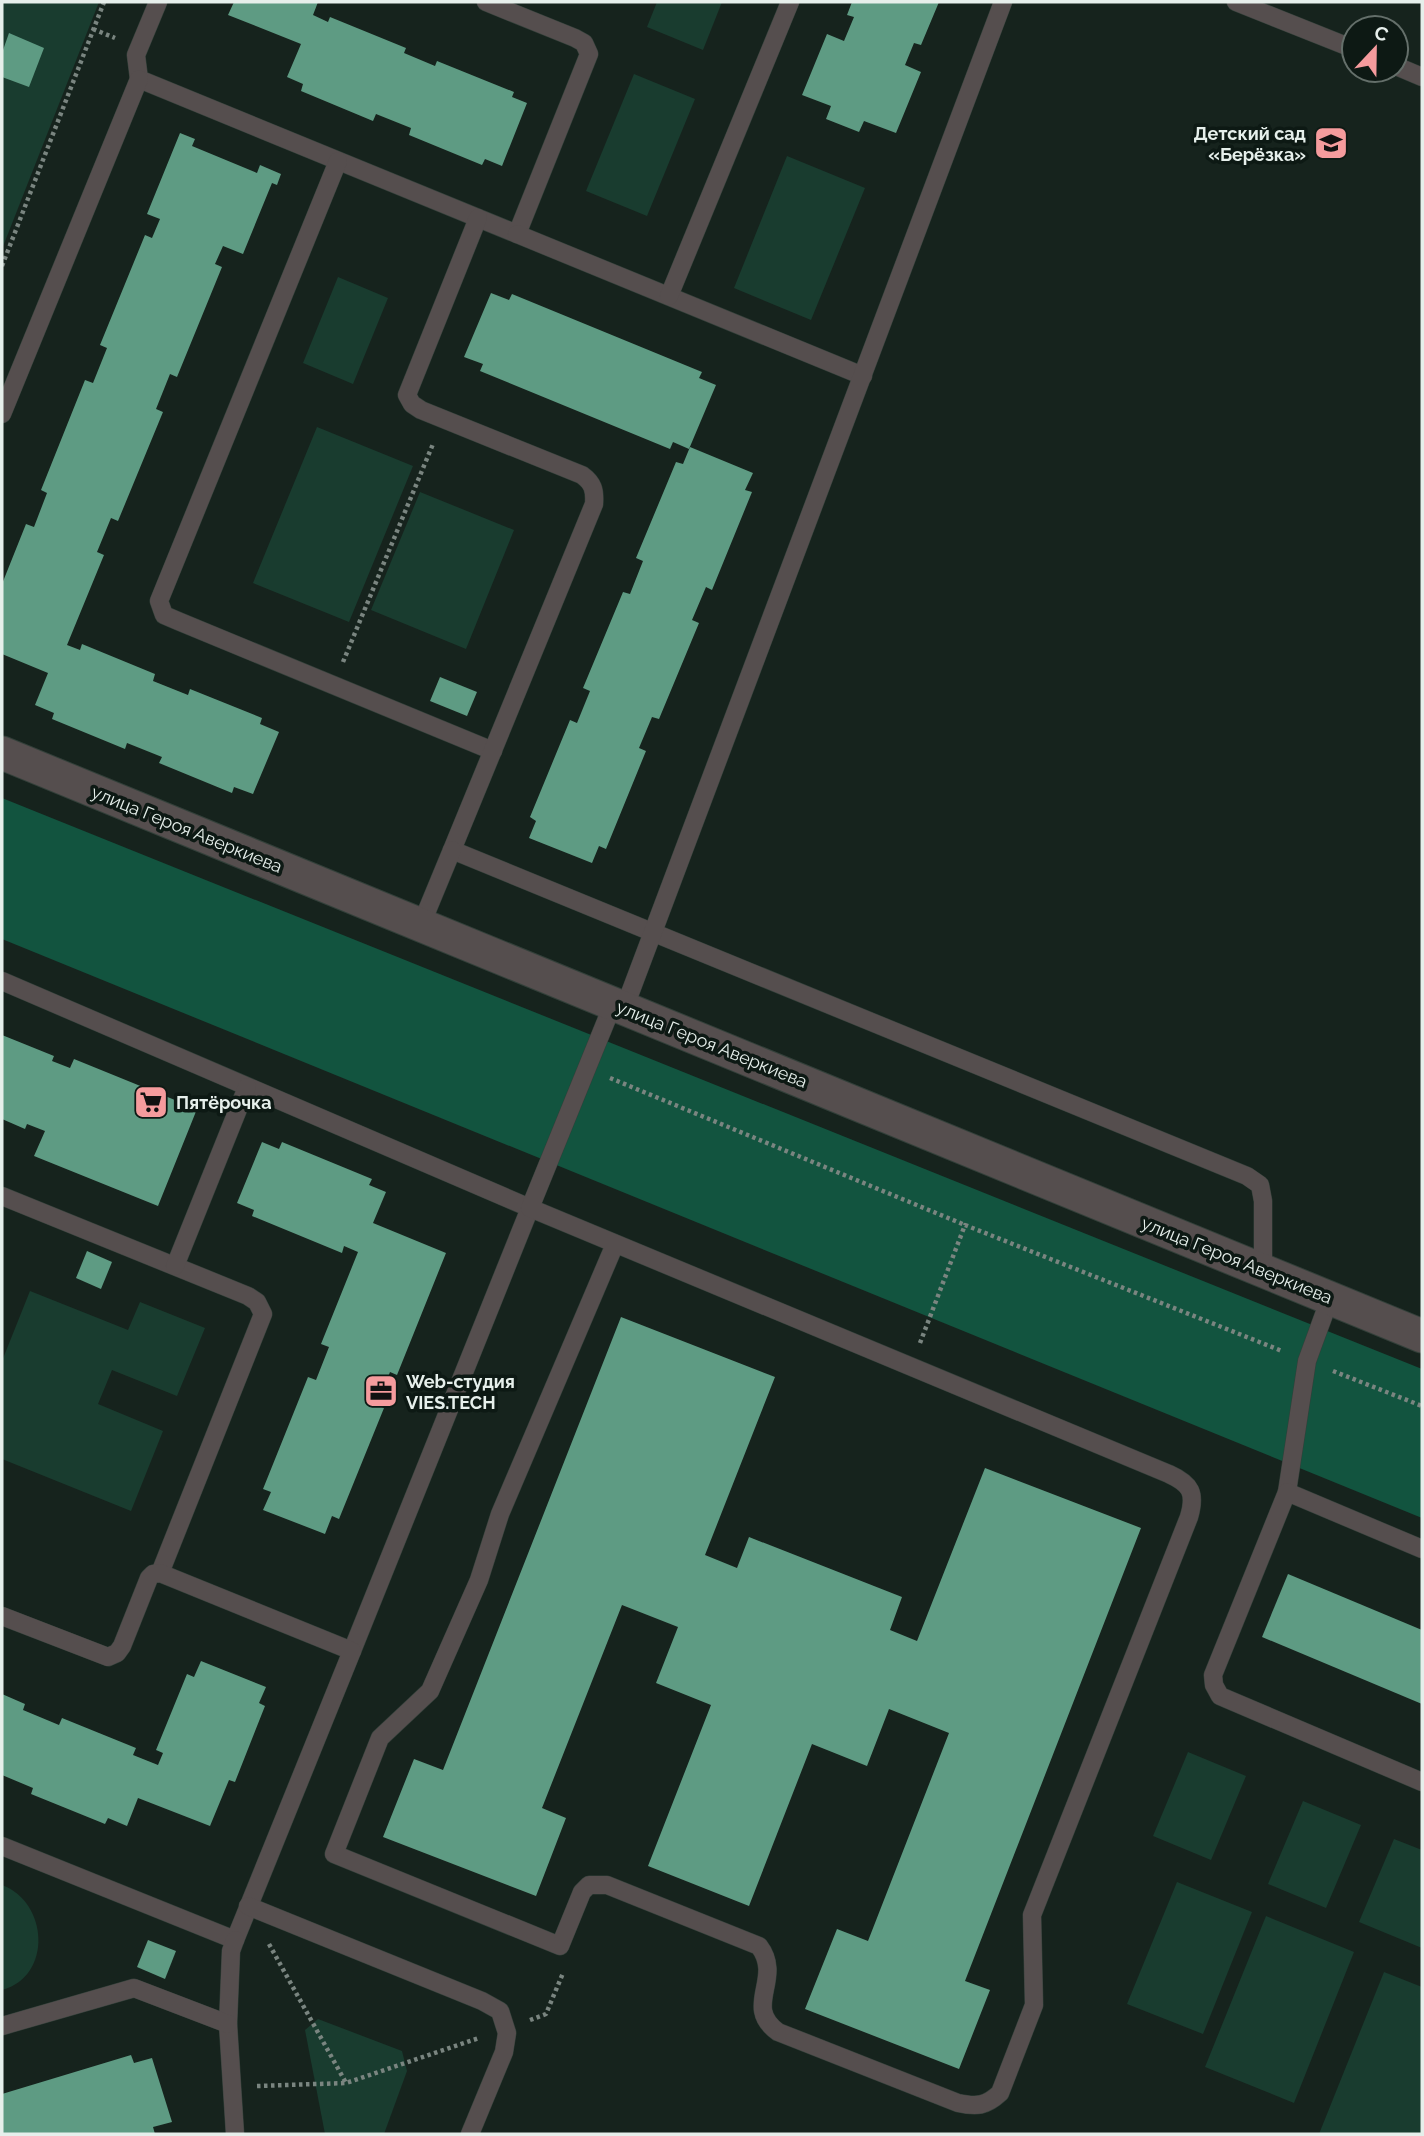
<svg xmlns="http://www.w3.org/2000/svg" width="1424" height="2136" viewBox="0 0 1424 2136" font-family="Raleway,sans-serif">
<style>
.green{fill:#193c2f}
.forest{fill:#12543f}
.building{fill:#5e9b83}
.lines{fill:none;stroke-linecap:round;stroke-linejoin:round}
.service-casing{stroke:#33403a;stroke-width:19}
.minor-casing{stroke:#33403a;stroke-width:35}
.path{stroke:#7a8580;stroke-width:4.5;stroke-dasharray:3.5 3.5;stroke-linecap:butt}
.service{stroke:#554e4e;stroke-width:18}
.minor{stroke:#554e4e;stroke-width:33}
.labels{text-anchor:middle;dominant-baseline:central;stroke-width:7;stroke-linejoin:round;paint-order:stroke}
.poi-label{font-size:18px;font-weight:bold;fill:#e6efeb;stroke:#0d1914;text-anchor:start}
.street-label{font-size:18px;fill:#e6efeb;stroke:#0d1914}
</style>
<rect width="100%" height="100%" fill="#16231d"/>
<g class="green">
<polygon points="2,2 99,2 2,249"/>
<polygon points="657,2 722,2 703,50 647,27"/>
<polygon points="634,74 695,99 647,216 586,191"/>
<polygon points="787,156 865,188 811,320 734,288"/>
<polygon points="338,277 388,298 353,384 303,363"/>
<polygon points="317,427 413,466 349,622 253,583"/>
<polygon points="420,492 514,530 466,649 371,610"/>
<polygon points="30,1291 128,1330 140,1302 205,1328 177,1396 112,1370 98,1404 163,1431 131,1511 2,1459 2,1361"/>
<polygon points="1188,1752 1246,1776 1211,1860 1153,1836"/>
<polygon points="1303,1801 1361,1825 1326,1908 1268,1884"/>
<polygon points="1394,1839 1422,1850 1422,1948 1359,1922"/>
<polygon points="1177,1882 1252,1912 1203,2034 1127,2004"/>
<path d="M2,1885C48,1902 53,1976 2,1990Z"/>
<polygon points="1266,1916 1354,1952 1294,2103 1205,2067"/>
<polygon points="1384,1972 1422,1987 1422,2134 1319,2134"/>
<polygon points="318,2019 402,2051 407,2071 384,2134 325,2134 305,2030"/>
</g>
<polygon class="forest" points="2,798 1422,1369 1422,1518 2,939"/>
<g class="building">
<polygon points="234,2 318,2 313,15 328,22 330,17 406,48 404,53 435,66 437,61 514,92 512,97 527,103 502,166 485,159 482,165 409,135 411,128 376,114 373,121 301,91 303,84 287,77 301,44 228,15"/>
<polygon points="852,2 939,2 921,45 914,43 905,65 921,72 896,133 864,121 859,132 826,119 831,106 802,95 827,34 844,41 854,17 847,15"/>
<polygon points="9,33 44,48 29,87 2,77 2,53"/>
<polygon points="180,133 195,139 192,146 257,173 260,165 281,174 277,185 272,183 243,254 223,246 215,264 222,267 177,377 170,374 156,409 163,412 118,521 111,518 97,552 104,555 67,645 80,650 82,644 155,674 153,681 188,695 190,689 262,718 260,724 279,732 253,794 234,787 232,793 159,763 162,757 127,743 125,749 52,719 54,713 35,705 48,673 2,654 2,584 26,524 34,527 47,493 41,490 85,380 93,383 107,348 100,345 145,235 152,238 160,219 147,214"/>
<polygon points="491,293 509,300 512,294 702,372 699,378 716,385 689,449 673,442 670,449 480,371 483,364 464,357"/>
<polygon points="690,447 753,473 745,490 752,492 712,590 706,587 692,620 699,623 659,719 652,717 639,748 646,751 606,849 599,846 592,863 529,838 536,821 530,817 570,720 577,723 590,691 583,688 623,592 630,594 643,561 636,558 676,462 683,464"/>
<polygon points="440,677 477,692 467,716 430,701"/>
<polygon points="2,1035 54,1056 52,1061 70,1068 74,1059 197,1109 158,1206 34,1156 45,1131 27,1124 25,1129 2,1119"/>
<polygon points="262,1142 279,1149 282,1142 372,1179 369,1185 386,1192 373,1223 446,1253 397,1375 390,1372 377,1405 384,1408 339,1519 332,1516 325,1534 263,1510 271,1492 263,1489 308,1377 316,1380 329,1347 321,1344 358,1252 344,1246 342,1253 252,1216 254,1210 237,1203"/>
<polygon points="87,1251 112,1262 101,1289 76,1278"/>
<polygon points="621,1317 775,1377 705,1555 737,1568 749,1537 902,1597 890,1630 917,1641 985,1468 1141,1528 965,1981 990,1990 959,2069 805,2009 837,1929 868,1941 949,1733 889,1709 867,1766 812,1744 749,1906 648,1866 711,1705 656,1683 678,1627 622,1605 542,1808 566,1818 536,1896 383,1837 414,1759 443,1770"/>
<polygon points="1288,1574 1422,1630 1422,1704 1262,1637"/>
<polygon points="201,1661 266,1687 259,1703 265,1706 235,1782 229,1780 210,1826 138,1798 127,1826 108,1818 105,1824 31,1794 33,1788 2,1775 2,1694 25,1704 23,1710 59,1725 62,1718 136,1748 133,1755 158,1765 163,1753 156,1750 187,1674 194,1677"/>
<polygon points="148,1940 176,1951 165,1979 137,1967"/>
<polygon points="131,2055 134,2063 152,2058 172,2122 153,2127 155,2134 2,2134 2,2094"/>
</g>
<g class="lines">
<g class="service-casing">
<g id="service">
<polyline points="158,2 136,55 139,79 517,234 589,54 584,43 575,38 486,2"/>
<polyline points="1236,2 1354,49"/>
<polyline points="1396,66 1422,77"/>
<polyline points="338,161 159,601 164,615 178,621 493,751"/>
<path d="M478,218L407,395L412,404L421,410L582,475C593,483 595,490 594,504L452,850L1247,1176L1260,1185L1263,1201V1270"/>
<polyline points="517,234 863,376"/>
<polyline points="669,296 790,2"/>
<polyline points="2,414 139,79"/>
<polyline points="421,925 452,850"/>
<polyline points="2,981 530,1208 352,1651"/>
<path d="M613,1004L530,1208L1169,1474C1191,1484 1196,1493 1189,1517L1032,1915L1034,2005L1000,2093C986,2106 977,2107 958,2103L778,2032C742,2006 784,1979 759,1946L607,1885H589L582,1892L560,1946L334,1854L380,1738L430,1691L479,1580L500,1514L615,1244"/>
<polyline points="624,1009 1003,2"/>
<polyline points="2,1196 248,1296 257,1302 263,1314 160,1573"/>
<polyline points="175,1266 247,1087"/>
<polyline points="1287,1492 1307,1361 1330,1298"/>
<polyline points="1422,1549 1287,1492 1213,1675 1214,1685 1220,1696 1422,1782"/>
<polyline points="2,1616 108,1657 117,1653 122,1646 149,1578 153,1574 160,1573 352,1651 235,1940 2,1846"/>
<polyline points="248,1906 482,2001 500,2011 507,2033 504,2052 470,2134"/>
<polyline points="235,1940 231,1951 228,2024 235,2134"/>
<polyline points="2,2026 134,1988 228,2024"/>
</g>
</g>
<g class="minor-casing">
<polyline id="minor" points="2,753 1422,1336"/>
</g>
<g class="path">
<polyline points="93,29 115,38"/>
<polyline points="2,266 104,2"/>
<polyline points="343,662 433,444"/>
<polyline points="610,1078 965,1225"/>
<polyline points="920,1343 965,1225 1282,1351"/>
<polyline points="1333,1371 1422,1406"/>
<polyline points="269,1944 346,2083"/>
<polyline points="530,2020 546,2014 563,1973"/>
<polyline points="257,2086 346,2083 479,2038"/>
</g>
<use href="#service" class="service"/>
<use href="#minor" class="minor"/>
</g>
<defs>
<g id="school-square" transform="scale(1.75)"><rect x="-9" y="-9" width="18" height="18" rx="4" fill="#f59b9d" stroke="#0d1914"/><path d="M0-5L7-2L0 1L-7-2ZM-4 1L0 2.5L4 1V4Q0 6-4 4Z" fill="#111"/></g>
<g id="supermarket-square" transform="scale(1.75)"><rect x="-9" y="-9" width="18" height="18" rx="4" fill="#f59b9d" stroke="#0d1914"/><path d="M-6-5.5h2.5l.6 2H6L4.5 2H-2.5L-4.4-4H-6ZM-1.5 3.2a1.3 1.3 0 1 0 .1 0ZM3 3.2a1.3 1.3 0 1 0 .1 0Z" fill="#111"/></g>
<g id="office-square" transform="scale(1.75)"><rect x="-9" y="-9" width="18" height="18" rx="4" fill="#f59b9d" stroke="#0d1914"/><path d="M-6-3h4V-5.5h4V-3h4V5H-6ZM-1-4.5V-3h2v-1.5ZM-6 0V1H6V0Z" fill="#111"/></g>
</defs>
<g fill-rule="evenodd">
<use href="#school-square" x="1331" y="143"/>
<use href="#supermarket-square" x="151" y="1102"/>
<use href="#office-square" x="381" y="1391"/>
</g>
<g class="labels">
<g class="poi-label">
<text x="1306" y="133" text-anchor="end">Детский сад<tspan x="1306" dy="21">«Берёзка»</tspan></text>
<text x="176" y="1102">Пятёрочка</text>
<text x="406" y="1381">Web-студия<tspan x="406" dy="21">VIES.TECH</tspan></text>
</g>
<g class="street-label">
<text transform="translate(187 829) rotate(22)">улица Героя Аверкиева</text>
<text transform="translate(712 1044) rotate(22)">улица Героя Аверкиева</text>
<text transform="translate(1237 1260) rotate(22)">улица Героя Аверкиева</text>
</g>
</g>
<rect width="1424" height="2136" fill="none" stroke="#e6efeb" stroke-width="7"/>
<g transform="translate(1375 49) rotate(22)"><circle r="33" fill="#0d1914" stroke="#646f6a" stroke-width="2"/>
<path d="M0-5L12 26L0 18L-12 26Z" fill="#f59b9d"/>
<text y="-10" font-size="19" font-weight="bold" text-anchor="middle" fill="#e6efeb">С</text>
</g>
</svg>
